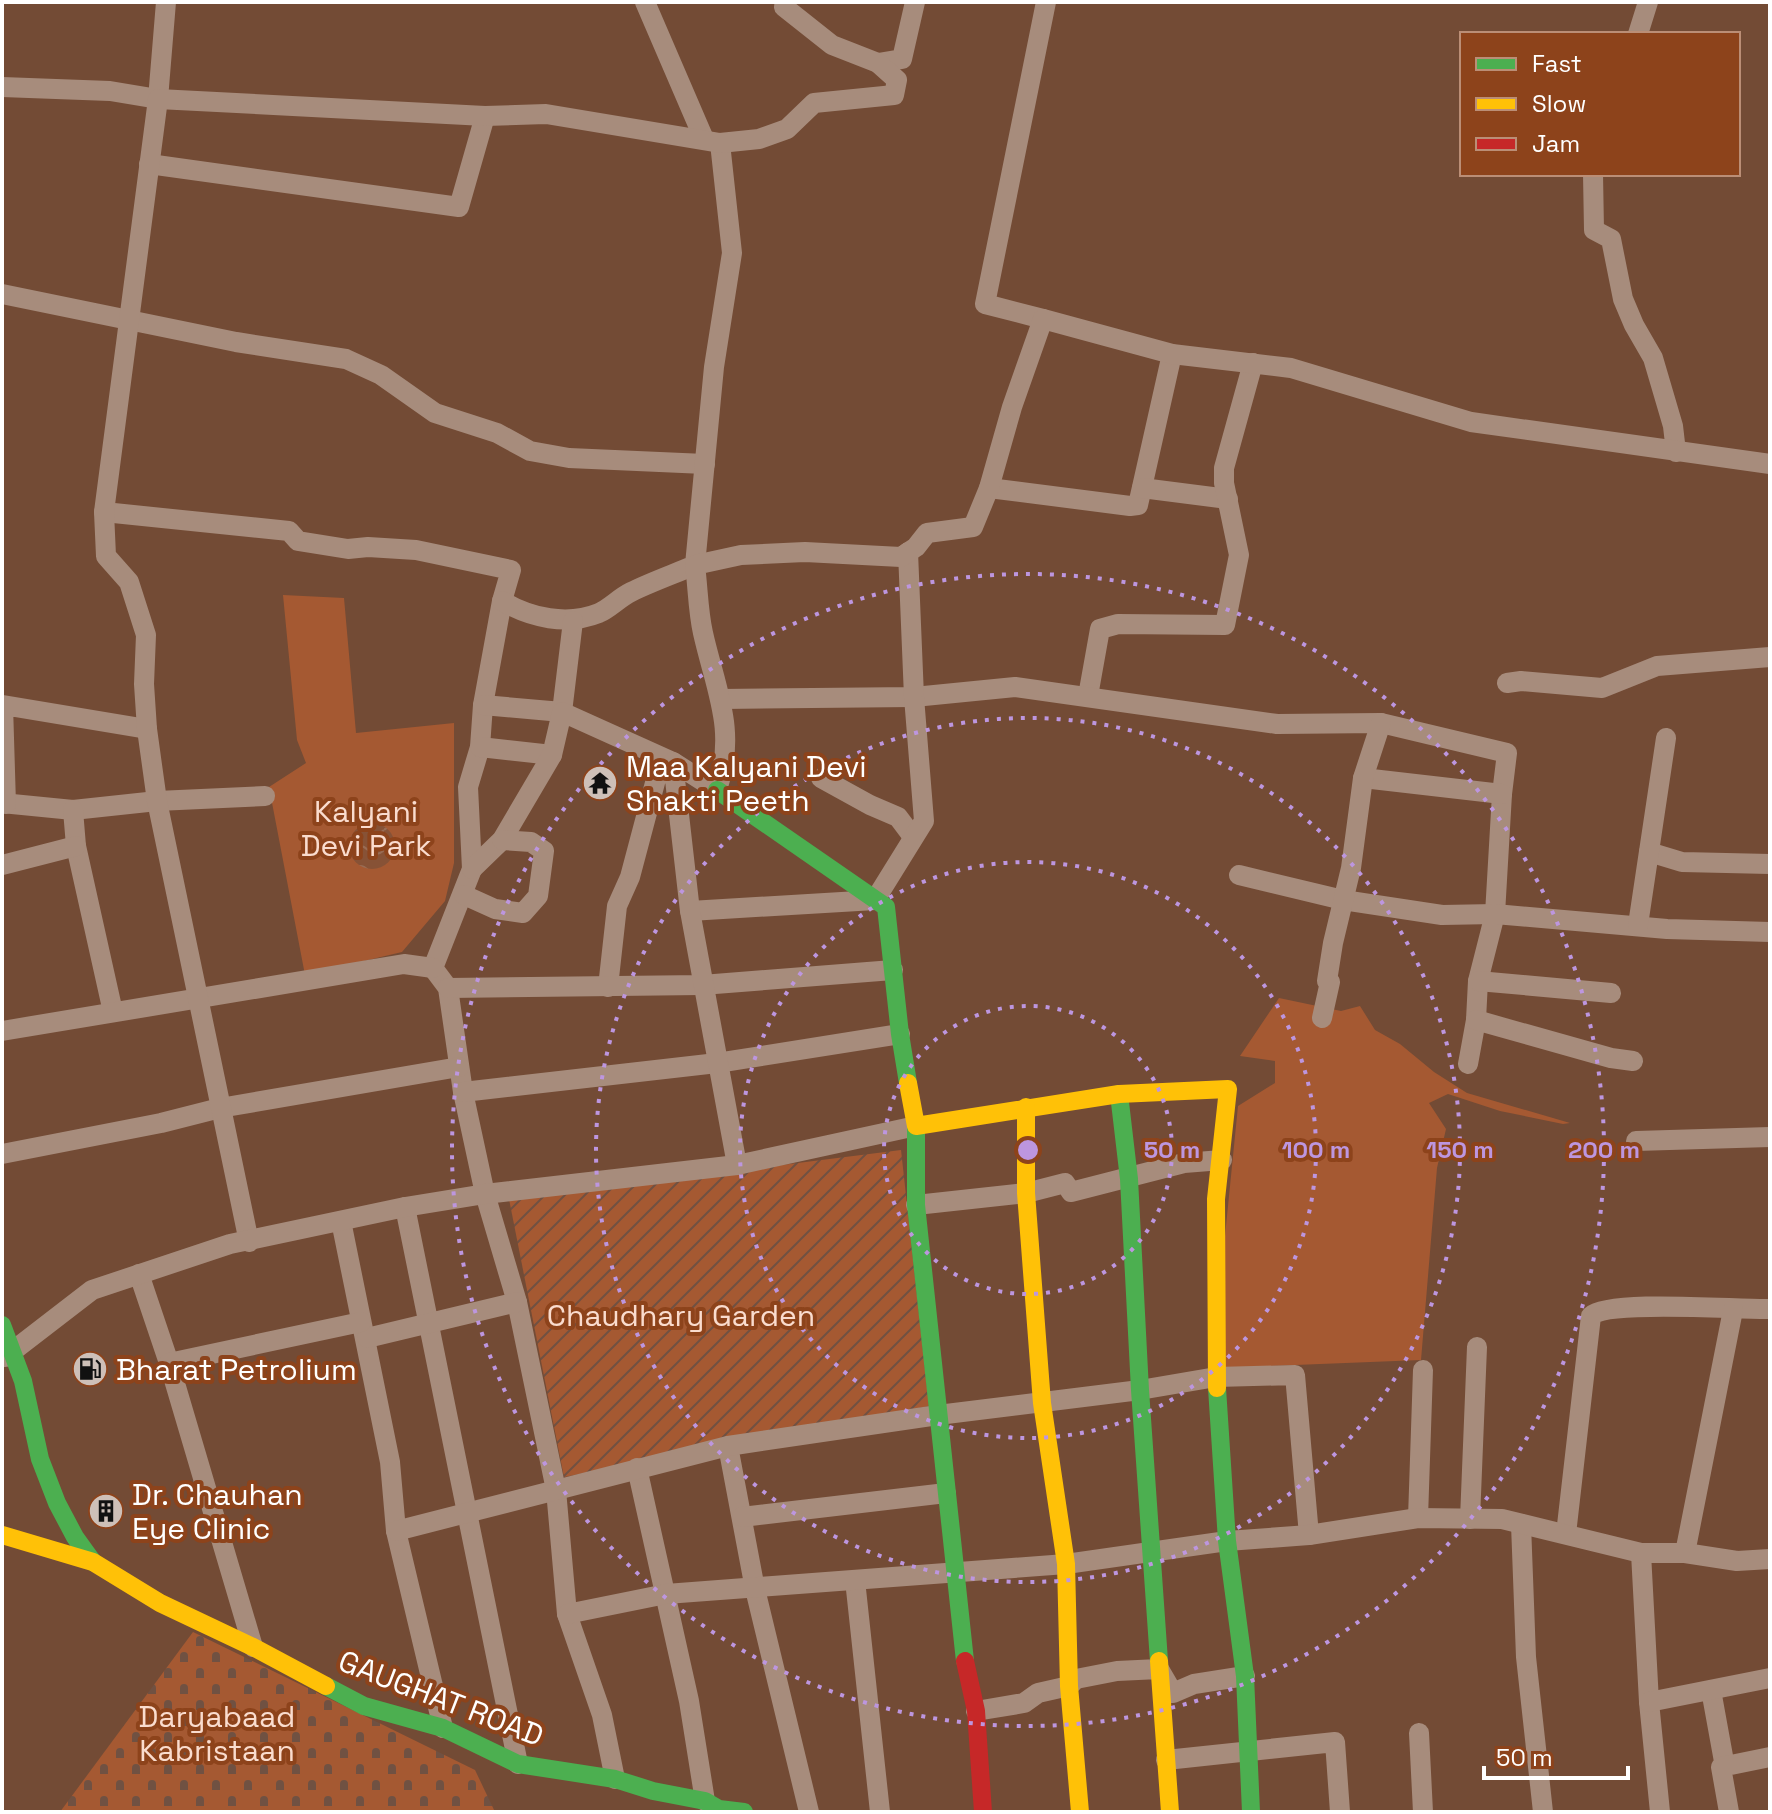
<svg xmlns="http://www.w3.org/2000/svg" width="1772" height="1814" viewBox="0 0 1772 1814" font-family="'Space Grotesk',sans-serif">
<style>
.green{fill:#a55932}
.cemetery{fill:url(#cemetery-stones)}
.garden{fill:url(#garden-furrows)}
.water{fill:url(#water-waves)}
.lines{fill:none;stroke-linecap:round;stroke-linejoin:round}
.street{stroke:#a78c7c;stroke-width:20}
.fast{stroke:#4caf50;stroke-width:18}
.slow{stroke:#ffc107;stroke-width:18}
.jam{stroke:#c62828;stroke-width:18}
.ring{fill:none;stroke:#bd96df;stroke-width:4;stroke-dasharray:4 8}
.labels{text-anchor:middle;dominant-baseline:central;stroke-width:8;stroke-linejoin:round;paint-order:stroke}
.poi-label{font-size:30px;fill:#fff;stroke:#8d431b;text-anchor:start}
.park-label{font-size:30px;fill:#fadcce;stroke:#8d431b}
.street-label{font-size:30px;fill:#fff;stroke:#8d431b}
.centre{fill:#bd96df;stroke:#8d431b;stroke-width:4}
.ring-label{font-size:24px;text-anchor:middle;font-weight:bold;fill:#bd96df;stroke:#8d431b;stroke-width:8;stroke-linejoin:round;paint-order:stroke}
</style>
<defs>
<pattern id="cemetery-stones" width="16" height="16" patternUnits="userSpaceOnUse" patternTransform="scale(2)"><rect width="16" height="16" fill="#a55932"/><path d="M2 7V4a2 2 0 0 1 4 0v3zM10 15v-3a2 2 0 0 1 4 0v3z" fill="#705142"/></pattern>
<pattern id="garden-furrows" width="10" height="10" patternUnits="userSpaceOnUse" patternTransform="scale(2)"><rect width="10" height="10" fill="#a55932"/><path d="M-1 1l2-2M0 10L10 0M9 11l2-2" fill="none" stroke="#705142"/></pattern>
<pattern id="water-waves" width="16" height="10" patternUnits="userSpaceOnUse" patternTransform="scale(2)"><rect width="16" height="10" fill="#875236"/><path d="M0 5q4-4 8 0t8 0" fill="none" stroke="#996c54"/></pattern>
</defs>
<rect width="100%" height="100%" fill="#734b35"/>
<g class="green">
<polygon points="283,595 344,598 356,733 454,723 454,863 445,901 402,952 305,975 269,787 306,763 297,740"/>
<polygon points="1279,998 1341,1011 1360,1006 1375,1030 1400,1044 1434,1072 1467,1093 1570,1123 1563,1124 1500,1111 1448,1094 1429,1103 1446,1129 1437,1168 1421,1360 1223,1368 1223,1256 1238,1106 1275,1083 1275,1061 1240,1056"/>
</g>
<polygon class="cemetery" points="193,1632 475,1770 495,1812 60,1812"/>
<polygon class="garden" points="901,1150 929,1406 564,1477 509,1199"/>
<circle class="water" cx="372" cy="846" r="23"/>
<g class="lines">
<g class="street">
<polyline points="645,2 704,139"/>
<polyline points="1638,34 1648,2"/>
<polyline points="878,63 902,59 915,2"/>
<polyline points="2,87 110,91 158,99 166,2"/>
<polyline points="149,164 459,207 485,116"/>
<polyline points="1593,174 1594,230 1611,239 1623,299 1634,325 1653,358 1673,426 1676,452"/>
<polyline points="2,294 236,342 346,359 381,375 435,413 497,433 530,451 569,458 705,464"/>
<polyline points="1043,319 985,304 1046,2"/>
<polyline points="989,488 1130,506 1138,505 1172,354"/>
<polyline points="1142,488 1228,499"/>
<polyline points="104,512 289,531 298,541 348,549 368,547 416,550 511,570 502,601 483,705 480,747 468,787 472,869 433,968 448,988 463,1092 485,1194 517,1302 556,1490 567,1614 602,1715 615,1779"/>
<path d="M502,601C531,618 567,626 599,613C610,608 619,598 631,592C651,582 674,574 695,565L714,367L732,253L720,143"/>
<polyline points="1507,683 1521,681 1602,688 1657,666 1770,657"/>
<polyline points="1088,696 1100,629 1118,624 1225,625 1239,555 1224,483 1224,468 1253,363"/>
<polyline points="721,699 914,697 1015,687 1277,724 1381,723 1507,753 1502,794 1495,914 1478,981 1476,1020 1468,1064"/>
<polyline points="483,705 562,712 573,621"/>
<polyline points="480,747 552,755"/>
<polyline points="821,778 870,805 898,817 913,837"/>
<polyline points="1363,778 1502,794"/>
<polyline points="2,803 73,810 157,801 265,796"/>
<polyline points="6,804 3,705 147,729"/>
<polyline points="73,810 76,846 113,1012"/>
<polyline points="1649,852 1682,862 1770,864"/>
<polyline points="2,865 76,846"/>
<polyline points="472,869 502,840 552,755 562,712 673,762 656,779 630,877 617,906 608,987"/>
<polyline points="1239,875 1343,900 1442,915 1495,914 1667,929 1770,932"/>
<polyline points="464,895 495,909 523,913 538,896 544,851 531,842 502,840"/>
<polyline points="690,911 875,900 924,821 914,697 908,552"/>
<polyline points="1638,925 1666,738"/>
<polyline points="1478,981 1611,993"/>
<polyline points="448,988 702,985 893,970"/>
<polyline points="1322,1018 1330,982 1327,981 1333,943 1351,868 1363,778 1381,723"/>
<polyline points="1476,1020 1611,1058 1633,1061"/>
<polyline points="2,1031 404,964 433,968"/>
<polyline points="463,1092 717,1063 900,1034"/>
<polyline points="1636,1141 1770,1137"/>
<polyline points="2,1154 161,1123 220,1108 459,1067"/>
<path d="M737,1165L690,911L673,762L717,790C737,730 716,691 703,633C698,611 698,588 695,565L741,555L805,552L901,557L916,547L927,533L973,527L989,488L1012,407L1043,319L1172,354L1291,368L1471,422L1770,464"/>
<polyline points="916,1205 1026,1193 1065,1183 1071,1192 1184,1163 1222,1160"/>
<polyline points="405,1207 518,1764"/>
<polyline points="341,1221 390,1462 396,1531 443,1728"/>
<polyline points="249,1242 157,801 147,729 144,684 146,635 129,582 106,556 104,512 158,99 485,116 546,114 720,143 759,139 787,129 814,103 894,95 897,80 878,63 832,45 784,7"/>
<polyline points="139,1274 169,1363 253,1647"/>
<polyline points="367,1338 517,1302"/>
<polyline points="5,1357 92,1290 230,1244 405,1207 485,1194 737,1165 916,1126"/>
<polyline points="169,1363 361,1322"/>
<polyline points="728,1446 755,1589 809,1812"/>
<polyline points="637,1468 689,1701 705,1801"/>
<polyline points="742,1517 946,1493"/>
<polyline points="1418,1518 1423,1370"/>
<polyline points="1470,1519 1477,1347"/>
<polyline points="1521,1524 1526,1657 1543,1812"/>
<polyline points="396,1531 728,1446 938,1415 1140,1390 1216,1377 1295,1375 1309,1535"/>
<path d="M1566,1534L1591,1316C1609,1299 1738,1310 1770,1309"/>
<polyline points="1641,1553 1649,1702 1660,1812"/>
<polyline points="1685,1553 1733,1310"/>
<polyline points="855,1580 880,1812"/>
<polyline points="567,1614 666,1594 1066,1564 1227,1541 1309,1535 1418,1518 1502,1519 1641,1553 1685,1553 1737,1561 1770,1559"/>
<polyline points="1711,1690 1725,1767"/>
<polyline points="1649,1702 1770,1678"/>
<polyline points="976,1711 1024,1703 1038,1693 1069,1686 1076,1679 1117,1671 1159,1669 1173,1693 1194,1684 1245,1676"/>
<polyline points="1419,1733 1423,1812"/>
<polyline points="1166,1760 1335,1742 1340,1812"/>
<polyline points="1729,1812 1721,1767 1770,1757"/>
</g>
<g class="fast">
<polyline points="717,790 886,907 900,1034 908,1083"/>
<polyline points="1119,1094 1129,1179 1140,1390 1159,1661"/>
<polyline points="916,1126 916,1205 965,1661"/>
<polyline points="2,1325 23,1381 40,1459 57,1503 75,1537 93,1562"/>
<polyline points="1217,1388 1227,1541 1245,1676 1251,1812"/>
<polyline points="326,1686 364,1706 443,1728 518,1764 615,1779 653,1791 705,1801 719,1809 744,1812"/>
</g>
<g class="slow">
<polyline points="908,1083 916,1126 1119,1094 1228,1089 1216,1199 1217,1388"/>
<polyline points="1026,1107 1026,1193 1042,1403 1066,1564 1069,1686 1080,1812"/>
<polyline points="2,1535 93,1562 160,1603 253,1647 326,1686"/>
<polyline points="1159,1661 1170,1812"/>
</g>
<polyline class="jam" points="965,1661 976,1711 983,1812"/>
</g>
<g class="ring">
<circle cx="1028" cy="1150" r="144"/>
<circle cx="1028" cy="1150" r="288"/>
<circle cx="1028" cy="1150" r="432"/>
<circle cx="1028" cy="1150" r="576"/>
</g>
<defs>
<g id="temple-disc" transform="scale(1.8)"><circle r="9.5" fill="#cec0b8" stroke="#8d431b"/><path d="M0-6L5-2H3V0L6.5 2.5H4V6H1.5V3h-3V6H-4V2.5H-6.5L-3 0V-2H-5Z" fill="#111"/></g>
<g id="fuel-disc" transform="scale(1.8)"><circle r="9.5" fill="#cec0b8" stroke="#8d431b"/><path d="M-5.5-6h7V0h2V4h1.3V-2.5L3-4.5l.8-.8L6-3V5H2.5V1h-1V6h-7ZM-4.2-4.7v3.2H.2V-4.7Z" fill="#111"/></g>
<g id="building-disc" transform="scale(1.8)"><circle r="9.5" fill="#cec0b8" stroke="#8d431b"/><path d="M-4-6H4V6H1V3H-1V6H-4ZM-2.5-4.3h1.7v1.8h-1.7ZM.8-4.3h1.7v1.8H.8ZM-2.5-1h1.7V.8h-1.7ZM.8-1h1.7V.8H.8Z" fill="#111"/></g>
</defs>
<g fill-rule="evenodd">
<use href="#temple-disc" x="600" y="783"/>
<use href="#fuel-disc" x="90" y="1369"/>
<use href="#building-disc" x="106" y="1511"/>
</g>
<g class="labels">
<g class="poi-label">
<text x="626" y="766">Maa Kalyani Devi<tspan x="626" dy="34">Shakti Peeth</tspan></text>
<text x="116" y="1369">Bharat Petrolium</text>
<text x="132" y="1494">Dr. Chauhan<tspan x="132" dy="34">Eye Clinic</tspan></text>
</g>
<g class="park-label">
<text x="366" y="811">Kalyani<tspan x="366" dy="34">Devi Park</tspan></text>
<text x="681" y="1315">Chaudhary Garden</text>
<text x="217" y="1716">Daryabaad<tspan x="217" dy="34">Kabristaan</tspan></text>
</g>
<g class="street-label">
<text transform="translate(441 1698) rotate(21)">GAUGHAT ROAD</text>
</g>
</g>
<circle cx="1028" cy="1150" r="12" class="centre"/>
<g class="ring-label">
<text x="1172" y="1158">50 m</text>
<text x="1316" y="1158">100 m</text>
<text x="1460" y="1158">150 m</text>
<text x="1604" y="1158">200 m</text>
</g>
<rect width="1772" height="1814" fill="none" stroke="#ffffff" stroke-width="8"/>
<rect x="1460" y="32" width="280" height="144" fill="#8d431b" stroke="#bb8e76" stroke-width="2"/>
<rect x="1476" y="58" width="40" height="12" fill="#4caf50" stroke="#bb8e76" stroke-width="2"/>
<text x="1532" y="72" font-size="24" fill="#ffffff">Fast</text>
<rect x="1476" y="98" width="40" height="12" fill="#ffc107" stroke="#bb8e76" stroke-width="2"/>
<text x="1532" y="112" font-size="24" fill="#ffffff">Slow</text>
<rect x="1476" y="138" width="40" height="12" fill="#c62828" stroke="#bb8e76" stroke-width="2"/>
<text x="1532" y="152" font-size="24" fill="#ffffff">Jam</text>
<path d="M1484 1766v12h144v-12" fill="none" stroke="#ffffff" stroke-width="4"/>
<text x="1496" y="1766" font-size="24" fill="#ffffff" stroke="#8d431b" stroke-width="6" paint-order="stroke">50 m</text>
</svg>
